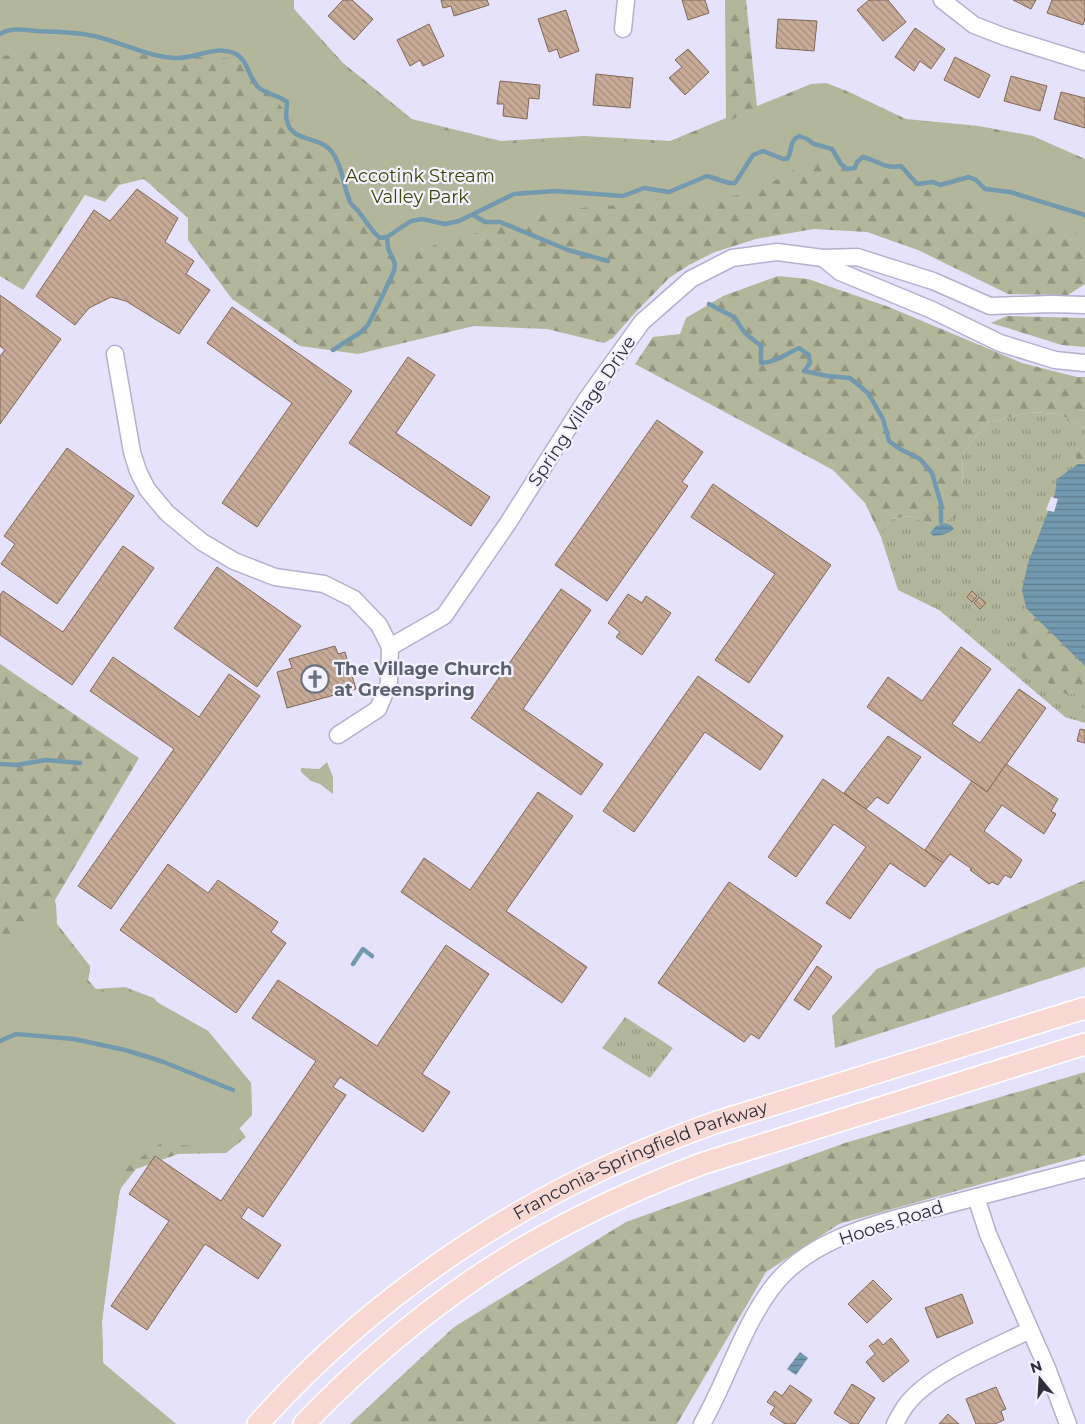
<svg xmlns="http://www.w3.org/2000/svg" width="1085" height="1424" viewBox="0 0 1085 1424" font-family="Montserrat,sans-serif">
<style>
.grass{fill:url(#grass-tufts)}
.forest{fill:url(#forest-firs)}
.green{fill:#b2b79b}
.water{fill:url(#water-rules)}
.pier{fill:#e7e2fb}
.lines{fill:none;stroke-linecap:round;stroke-linejoin:round}
.stream{stroke:#7399ae;stroke-width:4.5}
.building{fill:url(#building-back-hatch);stroke:#816754}
.minor-casing{stroke:#b5afcd;stroke-width:19}
.major-casing{stroke:#fff;stroke-width:24}
.minor{stroke:#fff;stroke-width:16}
.major{stroke:#f8d8d3;stroke-width:21}
.labels{text-anchor:middle;dominant-baseline:central;stroke-width:4.5;stroke-linejoin:round;paint-order:stroke}
.park-label{font-size:18px;fill:#3f4503;stroke:#f4f1fe}
.street-label{font-size:18px;fill:#302e3a;stroke:#f4f1fe}
.worship-label{font-size:18px;font-weight:bold;fill:#5b616d;stroke:#f4f1fe;text-anchor:start}
</style>
<defs>
<pattern id="grass-tufts" width="24" height="20" patternUnits="userSpaceOnUse" patternTransform="scale(1.25)"><rect width="24" height="20" fill="#b2b79b"/><path d="M3 7l-1-3M5 7V3M7 7l1-3M15 17l-1-3M17 17v-4M19 17l1-3" fill="none" stroke="#91957f"/></pattern>
<pattern id="forest-firs" width="22" height="20" patternUnits="userSpaceOnUse" patternTransform="scale(1.25)"><rect width="22" height="20" fill="#b2b79b"/><path d="M5 1l3.5 6h-7zM16 11l3.5 6h-7z" fill="#91957f"/></pattern>
<pattern id="water-rules" width="6" height="5" patternUnits="userSpaceOnUse" patternTransform="scale(1.25)"><rect width="6" height="5" fill="#7399ae"/><path d="M0 2.5h6" fill="none" stroke="#5f7d8f"/></pattern>
<pattern id="building-back-hatch" width="6" height="6" patternUnits="userSpaceOnUse" patternTransform="scale(1.25)"><rect width="6" height="6" fill="#c8ab97"/><path d="M-1 5l2 2M0 0l6 6M5-1l2 2" fill="none" stroke="#a38c7c"/></pattern>
</defs>
<rect width="100%" height="100%" fill="#e7e2fb"/>
<g class="grass">
<polygon points="1030,412 1059,414 1085,428 1085,723 1065,717 939,610 898,590 881,537 891,519 911,516 932,525 963,495 962,454 987,423"/>
<polygon points="625,1017 673,1048 650,1078 602,1048"/>
</g>
<g class="forest">
<polygon points="0,0 294,0 294,9 343,63 412,119 501,141 584,136 670,141 726,118 725,0 746,0 757,106 811,84 826,83 847,91 906,119 979,126 1033,136 1085,159 1085,284 1068,295 1008,294 918,250 867,232 814,229 756,239 715,252 689,265 669,278 633,315 613,338 604,343 547,329 474,326 358,354 300,346 232,299 188,240 188,218 144,179 119,185 105,202 85,195 23,290 0,276"/>
<polygon points="778,276 808,279 889,307 1022,363 1077,377 1085,377 1085,428 1059,414 1030,412 987,423 962,454 963,495 955,518 932,525 911,516 891,519 881,537 865,503 833,470 635,364 653,337 680,334 686,318 723,296"/>
<polygon points="1007,316 1085,318 1085,347 1062,345 991,323"/>
<polygon points="1085,434 1085,464 1078,464 1074,449"/>
<polygon points="1026,608 1085,666 1085,695 1066,694 1028,670 1019,650 1013,629"/>
<polygon points="0,664 139,758 55,900 57,924 90,966 90,970 88,980 96,989 125,987 154,998 158,1003 208,1031 251,1083 252,1115 239,1128 246,1137 226,1153 178,1154 136,1169 121,1188 119,1195 102,1321 103,1363 176,1424 0,1424"/>
<polygon points="1085,880 1085,967 835,1048 832,1016 877,969"/>
<polygon points="1085,1072 1085,1155 839,1224 766,1272 677,1424 350,1424 454,1327 626,1222 845,1143"/>
</g>
<g class="green">
<polygon points="0,0 294,0 294,11 344,66 413,122 501,144 585,139 671,144 812,87 827,86 847,94 907,122 980,129 1034,139 1085,161 1085,236 817,157 751,194 556,210 397,256 253,70 238,59 35,49 0,57"/>
<polygon points="327,762 333,777 333,794 320,784 311,781 301,772 301,768 319,769"/>
<polygon points="56,903 57,927 90,970 87,982 97,992 126,990 155,1001 208,1031 251,1083 252,1115 237,1131 217,1147 160,1144 126,1168 119,1195 102,1321 103,1363 176,1424 0,1424 0,941"/>
</g>
<g class="water">
<polygon points="1078,464 1085,464 1085,666 1026,608 1022,590 1028,563 1055,494 1057,479"/>
<path d="M945,523L951,525L954,529C948,534 942,535 934,536L930,533L936,526Z"/>
<polygon points="800,1352 808,1358 796,1375 787,1369"/>
</g>
<polygon class="pier" points="1051,497 1058,499 1054,512 1046,510"/>
<g class="lines">
<g class="stream">
<path d="M0,34C11,27 25,30 37,31C56,32 76,32 94,36C117,41 153,58 175,58C196,59 213,45 234,53C248,59 248,76 257,86C264,94 279,95 287,102C287,108 285,115 287,121C292,143 319,135 332,152C342,165 343,184 349,199C350,205 355,207 358,211C366,220 370,230 380,238L387,237L411,221L422,219L445,224L459,221L514,194L555,191L623,196L644,188L669,192L707,176L729,183H735L753,155L763,151L783,159H787C794,150 787,143 799,136L807,139L814,144L832,149L841,164L847,169L855,168L857,162L863,157C880,161 882,169 901,166L917,184L933,182L940,185L969,177L976,180L985,189L1010,192L1085,215"/>
<polyline points="473,215 485,222 500,222 568,250 608,261"/>
<path d="M709,304L734,317L745,333L761,346V363C776,362 786,354 799,348L809,355L810,363L804,371L827,376L850,378L868,393L883,419L889,441L900,449L920,459L932,473L941,504V522"/>
<polyline points="333,350 361,332 368,325 380,301 394,271 395,264 388,248 387,237"/>
<polyline points="0,764 16,765 46,760 80,763"/>
<polyline points="353,964 363,949 372,956"/>
<polyline points="0,1041 16,1034 74,1039 125,1050 161,1061 233,1090"/>
</g>
</g>
<g class="building">
<polygon points="343,0 352,0 373,19 354,40 328,16"/>
<polygon points="441,0 487,0 489,5 454,16 451,6 443,8"/>
<polygon points="682,0 705,0 709,13 688,20"/>
<polygon points="869,0 888,0 906,22 883,41 857,10"/>
<polygon points="1013,0 1036,0 1031,9"/>
<polygon points="1052,0 1085,0 1085,19 1083,25 1047,13"/>
<polygon points="566,10 579,51 560,58 557,49 549,52 538,19"/>
<polygon points="778,19 817,21 814,51 776,48"/>
<polygon points="429,24 444,56 423,66 420,60 410,66 397,40"/>
<polygon points="915,28 945,49 931,69 920,61 914,71 895,57"/>
<polygon points="688,49 709,72 685,95 669,78 682,67 675,60"/>
<polygon points="955,57 990,75 979,98 944,80"/>
<polygon points="596,74 633,78 630,108 593,105"/>
<polygon points="1011,76 1047,86 1040,111 1004,101"/>
<polygon points="500,81 540,85 539,99 529,98 527,119 503,116 504,104 497,104"/>
<polygon points="1061,92 1085,98 1085,128 1054,119"/>
<polygon points="137,189 178,218 165,242 194,261 186,274 210,290 179,334 126,301 111,297 89,308 75,325 36,296 94,210 110,221"/>
<polygon points="0,295 61,339 0,424 0,356 5,350 0,346"/>
<polygon points="232,307 352,391 257,527 222,503 292,403 207,343"/>
<polygon points="408,357 435,375 396,433 490,497 471,526 349,443"/>
<polygon points="657,420 703,452 682,482 688,486 607,601 555,565"/>
<polygon points="67,448 134,496 57,604 1,564 15,544 4,536"/>
<polygon points="713,484 831,565 749,683 715,660 775,574 691,517"/>
<polygon points="123,546 154,568 72,685 0,635 0,595 3,591 63,632"/>
<polygon points="217,567 301,626 257,687 174,628"/>
<polygon points="561,589 591,610 523,709 603,764 581,795 471,718"/>
<polygon points="972,591 977,596 972,602 967,597"/>
<polygon points="628,594 642,603 646,596 671,613 642,655 616,637 620,632 608,623"/>
<polygon points="979,597 986,603 980,609 974,603"/>
<polygon points="335,646 338,654 345,652 356,689 287,708 277,672 292,668 289,659"/>
<polygon points="961,647 991,669 952,724 980,743 1019,689 1046,708 987,792 867,707 888,677 922,701"/>
<polygon points="113,657 199,717 229,674 260,696 111,909 78,886 174,749 90,691"/>
<polygon points="698,676 783,736 760,770 705,732 634,832 603,811"/>
<polygon points="1080,729 1085,730 1085,743 1077,741"/>
<polygon points="888,736 921,757 888,804 877,797 866,809 844,793"/>
<polygon points="1006,764 1058,799 1051,811 1056,814 1044,834 1002,805 984,831 1022,860 1011,878 1005,875 998,885 992,882 989,884 970,870 972,869 950,854 943,863 925,850 972,781 987,792"/>
<polygon points="823,779 943,863 925,887 890,863 850,919 826,903 866,847 834,824 796,877 768,857"/>
<polygon points="538,792 573,816 506,911 587,967 562,1003 401,892 424,858 470,890"/>
<polygon points="168,864 208,893 218,880 278,922 271,932 286,943 236,1013 120,930"/>
<polygon points="729,882 822,946 759,1039 751,1034 744,1042 658,983"/>
<polygon points="446,945 489,974 422,1074 450,1092 423,1132 340,1077 333,1087 346,1095 263,1217 248,1207 241,1218 281,1245 258,1279 205,1244 147,1330 111,1306 169,1221 129,1194 155,1156 221,1201 316,1061 252,1018 278,980 377,1046"/>
<polygon points="817,966 832,977 809,1010 794,1000"/>
<polygon points="873,1280 892,1299 867,1323 848,1304"/>
<polygon points="962,1294 973,1323 937,1338 925,1308"/>
<polygon points="891,1338 909,1361 883,1382 866,1362 875,1354 869,1346 878,1339 883,1345"/>
<polygon points="852,1384 875,1398 858,1424 851,1424 834,1413"/>
<polygon points="790,1385 812,1400 795,1424 785,1424 770,1414 775,1407 767,1402 775,1391 782,1396"/>
<polygon points="996,1387 1006,1409 1001,1411 1004,1420 995,1424 976,1424 966,1399"/>
<polygon points="948,1414 959,1424 939,1424"/>
</g>
<g class="lines">
<g class="minor-casing">
<g id="minor">
<polyline points="942,0 974,25 1005,37 1085,62"/>
<polyline points="623,29 626,0"/>
<polyline points="823,258 840,272 932,310 1000,343 1055,360 1085,363"/>
<polyline points="115,354 132,452 138,471 147,489 167,513 202,542 234,561 275,577 324,584 354,599 379,625 390,647 389,683 378,709 338,735"/>
<polyline points="390,647 444,616 508,523 586,400 642,322 691,279 732,258 777,252 823,258 857,257 933,281 990,306 1050,304 1085,305"/>
<polyline points="976,1197 988,1234 1047,1368 1068,1424"/>
<path d="M702,1424C727,1380 741,1330 771,1289C811,1235 885,1222 946,1205C992,1193 1039,1181 1085,1169"/>
<path d="M895,1424C899,1417 902,1410 907,1404C932,1372 994,1348 1030,1330"/>
</g>
</g>
<g class="major-casing">
<g id="major">
<path id="s1" d="M258,1424C383,1284 541,1184 717,1122L1085,1008"/>
<path d="M304,1424C356,1370 413,1321 474,1279C544,1231 622,1194 701,1164L1085,1044"/>
</g>
</g>
<use href="#minor" class="minor"/>
<use href="#major" class="major"/>
</g>
<defs>
<g id="church-ring" transform="scale(1.4375)"><circle r="9.5" fill="#f4f1fe" stroke="#6b7280" stroke-width="1.5"/><path d="M-1.2-6h2.4v3.5h3.3v2.4h-3.3V6h-2.4V-.1h-3.3v-2.4h3.3Z" fill="#6b7280"/></g>
</defs>
<g fill-rule="evenodd">
<use href="#church-ring" x="315" y="679"/>
</g>
<g class="labels">
<g class="park-label">
<text x="420" y="176">Accotink Stream<tspan x="420" dy="21">Valley Park</tspan></text>
</g>
<g class="street-label">
<text transform="translate(582 411) rotate(-56)">Spring Village Drive</text>
<text stroke="none"><textPath href="#s1" startOffset="470">Franconia-Springfield Parkway</textPath></text>
<text transform="translate(891 1223) rotate(-18)">Hooes Road</text>
</g>
<g class="worship-label">
<text x="334" y="669">The Village Church<tspan x="334" dy="21">at Greenspring</tspan></text>
</g>
</g>
<g transform="translate(1040 1379) rotate(342)" stroke="#f4f1fe" stroke-width="4" paint-order="stroke">
<path d="M0-4L9 19L0 12L-9 19Z" fill="#302e3a"/>
<text y="-8" font-size="14" font-weight="bold" text-anchor="middle" fill="#302e3a">N</text>
</g>
</svg>
